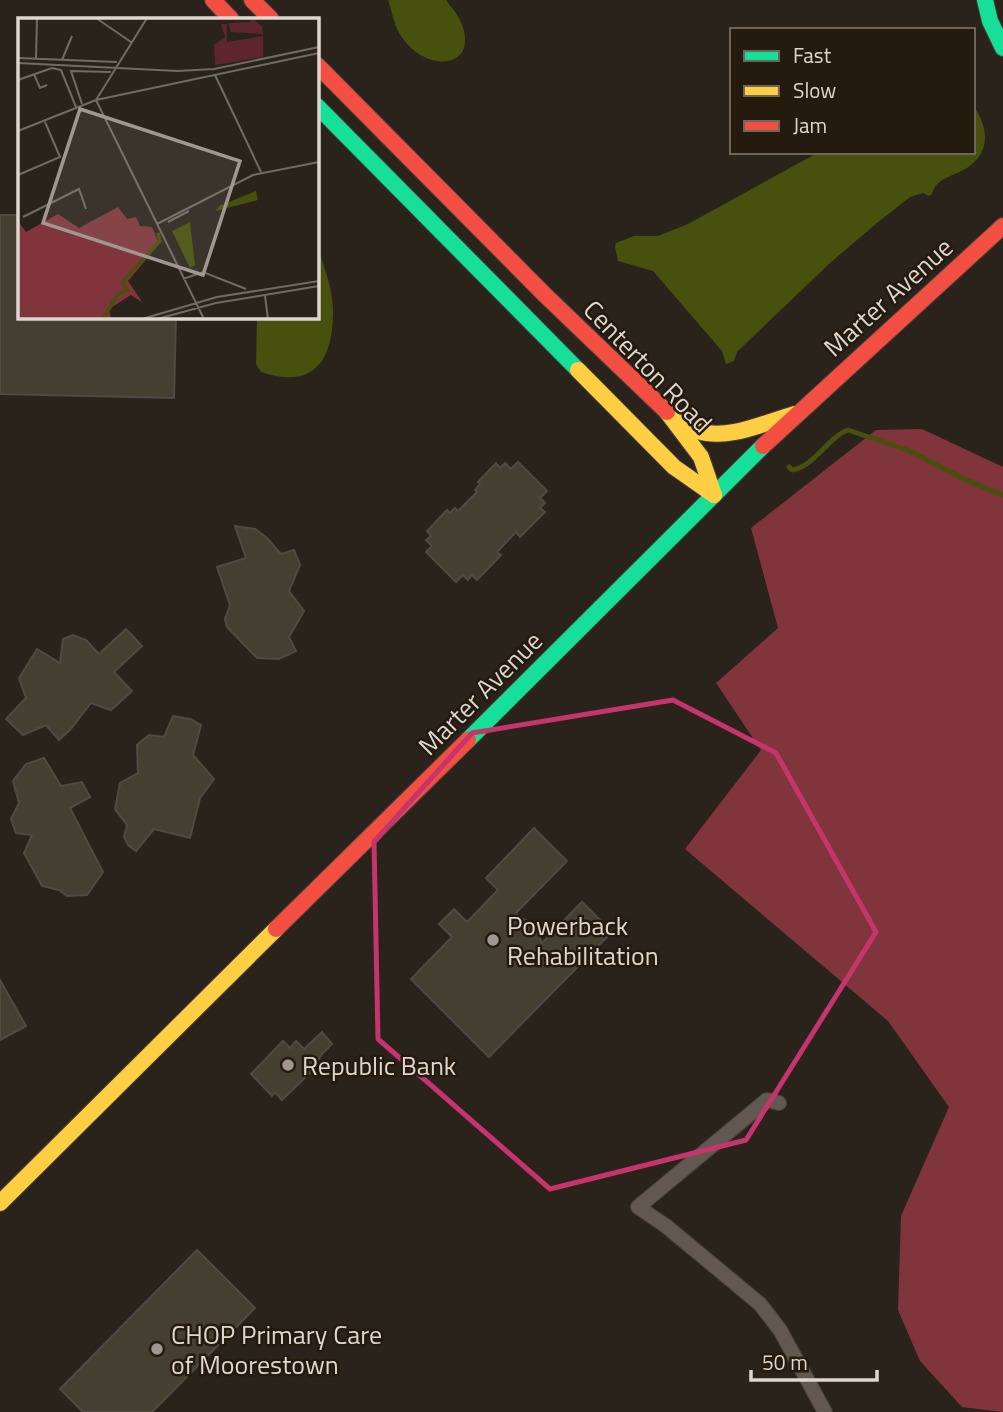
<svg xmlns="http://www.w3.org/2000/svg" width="1003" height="1412" viewBox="0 0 1003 1412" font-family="'Titillium Web',sans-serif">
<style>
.forest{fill:#80353c}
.water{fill:#47500c}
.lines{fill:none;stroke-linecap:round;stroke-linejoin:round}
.stream{stroke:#47500c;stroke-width:5}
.building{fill:#453f32;stroke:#4e4a44;stroke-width:2}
.street-casing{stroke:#454039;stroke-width:16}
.fast-casing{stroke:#454039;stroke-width:18}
.slow-casing{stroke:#454039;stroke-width:18}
.jam-casing{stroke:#454039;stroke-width:18}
.street{stroke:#635752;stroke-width:14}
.fast{stroke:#16e098;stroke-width:16}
.slow{stroke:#ffcf43;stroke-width:16}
.jam{stroke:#f24e42;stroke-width:16}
.marked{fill:none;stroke:#c6346c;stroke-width:5;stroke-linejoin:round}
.poi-dot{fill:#9f9790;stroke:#241a0e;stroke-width:2.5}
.labels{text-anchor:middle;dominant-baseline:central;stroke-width:5;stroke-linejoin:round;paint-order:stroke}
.street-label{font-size:26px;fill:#ded6cf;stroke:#241a0e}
.poi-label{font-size:26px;fill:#ded6cf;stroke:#241a0e;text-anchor:start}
.inset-river{fill:none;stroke:#47500c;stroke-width:3.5}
.inset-road{fill:none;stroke:#716b64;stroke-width:2}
.view{fill:#9f9790;fill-opacity:0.15;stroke:#9f9790;stroke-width:3.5}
.inset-edge{fill:none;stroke:#ded6cf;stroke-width:3.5}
</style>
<rect width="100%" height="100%" fill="#29231c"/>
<polygon class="forest" points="922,429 1003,467 1003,1412 962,1407 920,1361 898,1310 901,1216 949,1107 888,1021 685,849 761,750 716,683 778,628 751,528 876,430"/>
<g class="water">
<path d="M388,0H446C450,6 456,12 459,18C484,68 427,76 401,36C394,26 392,11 388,0Z"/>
<path d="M973,105C988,127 992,151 967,168C954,176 936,178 932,194L929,196L923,193L910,197L877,223L830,263L737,352L734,361L726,364L722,351L653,271L618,261L615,247L616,243L634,236H658L688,224L819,152H973Z"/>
<path d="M317,245C324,267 334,291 333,315C332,364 311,389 261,372L256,364L257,317H317Z"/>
</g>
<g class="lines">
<path class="stream" d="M789,467L792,470C814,467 828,437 848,430L910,451L964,479L1003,495"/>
</g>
<g class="building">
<polygon points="0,215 19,215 19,317 176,317 174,398 0,394"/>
<polygon points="518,462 547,491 540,498 545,503 540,508 545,512 520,537 516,532 497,552 501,555 477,580 472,575 468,580 463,575 456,582 426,552 432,546 426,540 431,536 427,531 447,510 450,513 455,508 458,511 477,492 475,490 480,484 478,482 496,463 500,468 505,463 511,469"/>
<polygon points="235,526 255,529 266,537 281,554 294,550 300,565 289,591 304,611 289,637 296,651 279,659 257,658 227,627 225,619 230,605 217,567 246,558"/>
<polygon points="126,629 142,646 114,672 132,691 111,710 91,703 70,730 59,740 46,725 23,735 6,719 26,698 19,678 37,649 60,663 63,639 73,635 86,640 99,654"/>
<polygon points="173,716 190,719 201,725 193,755 214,779 200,798 190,838 154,829 136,851 128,845 124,837 127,825 115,809 120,783 138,773 137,745 149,735 164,737"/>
<polygon points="44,758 61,786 82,782 90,797 70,808 103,872 87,895 67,896 59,890 42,886 24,853 32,835 16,833 11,819 19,803 13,781 26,764"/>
<polygon points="534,828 567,861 515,914 534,925 542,943 582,902 612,932 489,1057 411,979 452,937 439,924 454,909 467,922 498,890 486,878"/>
<polygon points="0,980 26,1026 0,1040"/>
<polygon points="322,1032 332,1044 322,1054 317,1062 319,1064 282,1100 275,1092 272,1096 251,1074 283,1041 290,1048 296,1041 304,1049"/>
<polygon points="197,1250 255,1308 152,1412 83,1412 60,1389"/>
</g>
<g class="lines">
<g class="street-casing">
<polyline id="street" points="779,1103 767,1100 638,1207 666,1226 760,1304 780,1330 825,1412"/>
</g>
<g class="fast-casing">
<g id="fast">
<polyline points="985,0 990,21 1003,48"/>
<polyline points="317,106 578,370"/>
<polyline points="468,740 763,446"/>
</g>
</g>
<g class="slow-casing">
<g id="slow">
<polyline points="578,370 674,467 714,495"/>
<polyline points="667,412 701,457 714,495"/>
<path d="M673,419C682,422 689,428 698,431C728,441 766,422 795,414"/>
<polyline points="0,1203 276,929"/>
</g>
</g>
<g class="jam-casing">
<g id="jam">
<polyline points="213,0 231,19"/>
<polyline points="252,0 271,19"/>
<polyline points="317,65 545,295 667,412"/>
<polyline points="763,446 1003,226"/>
<polyline points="276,929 468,740"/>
</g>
</g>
<use href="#street" class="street"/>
<use href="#fast" class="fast"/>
<use href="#slow" class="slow"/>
<use href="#jam" class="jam"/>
</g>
<path class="marked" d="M673,700L776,753L876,932L746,1140L550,1189L378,1039L374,842L472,733Z"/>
<g class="poi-dot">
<circle cx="493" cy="940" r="7"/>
<circle cx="288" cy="1065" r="7"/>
<circle cx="157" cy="1349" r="7"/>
</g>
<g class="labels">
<g class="street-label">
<text transform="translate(888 297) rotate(-42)">Marter Avenue</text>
<text transform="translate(648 366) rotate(46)">Centerton Road</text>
<text transform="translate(480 693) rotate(-45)">Marter Avenue</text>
</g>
<g class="poi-label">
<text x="507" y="925">Powerback<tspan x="507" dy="30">Rehabilitation</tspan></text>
<text x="302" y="1065">Republic Bank</text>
<text x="171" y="1334">CHOP Primary Care<tspan x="171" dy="30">of Moorestown</tspan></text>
</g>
</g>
<g transform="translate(18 18)">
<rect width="301" height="301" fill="#29231c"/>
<path d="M233,0L244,8L245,16L213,14L210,5L232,4ZM203,6H209V24L245,18V39L197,47L196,27L207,19Z" fill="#5c262c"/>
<path d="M100,189L109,201L118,199L122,208L134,209L141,226L110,263L125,285L113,277L91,291L93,301H0V203L8,214L40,196L61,210Z" fill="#80353c"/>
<path d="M238,173L240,182L198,193L201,188ZM172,204L177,247L172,250L154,213Z" fill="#47500c"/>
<path class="inset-river" d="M85,301L100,276L110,272L104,264L142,223L140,215"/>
<path class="inset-road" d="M78,0L113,24M0,40L99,44M18,41L19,0M44,42L54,18M0,45L159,53L196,51L301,29M34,50L43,52L58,89M16,56L22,70L29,67M197,57L243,154M0,62L34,50M78,82L129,0M78,82L186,301M64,86L53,53L93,54M0,113L78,82L301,35M0,157L42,139L27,104M5,199L61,171L68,191M150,204L171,193M139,206L235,157L301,144M165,261L185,254L228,271M247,278L250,301M124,301L199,279L301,263M139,301L198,285L301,268"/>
<path class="view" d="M62,91L222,143L185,257L25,205Z"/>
<rect width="301" height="301" class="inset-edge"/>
</g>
<rect x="730" y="28" width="245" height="126" fill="#241a0e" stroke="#6e655b" stroke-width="2"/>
<rect x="744" y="51" width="35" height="10" fill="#16e098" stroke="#6e655b" stroke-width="2"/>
<text x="793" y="63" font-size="21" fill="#ded6cf">Fast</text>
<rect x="744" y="86" width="35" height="10" fill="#ffcf43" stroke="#6e655b" stroke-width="2"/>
<text x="793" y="98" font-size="21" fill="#ded6cf">Slow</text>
<rect x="744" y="121" width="35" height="10" fill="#f24e42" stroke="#6e655b" stroke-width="2"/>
<text x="793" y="133" font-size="21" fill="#ded6cf">Jam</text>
<path d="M751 1370v10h126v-10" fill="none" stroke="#ded6cf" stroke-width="3.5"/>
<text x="762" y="1370" font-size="21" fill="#ded6cf" stroke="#241a0e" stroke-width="5" paint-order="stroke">50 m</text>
</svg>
